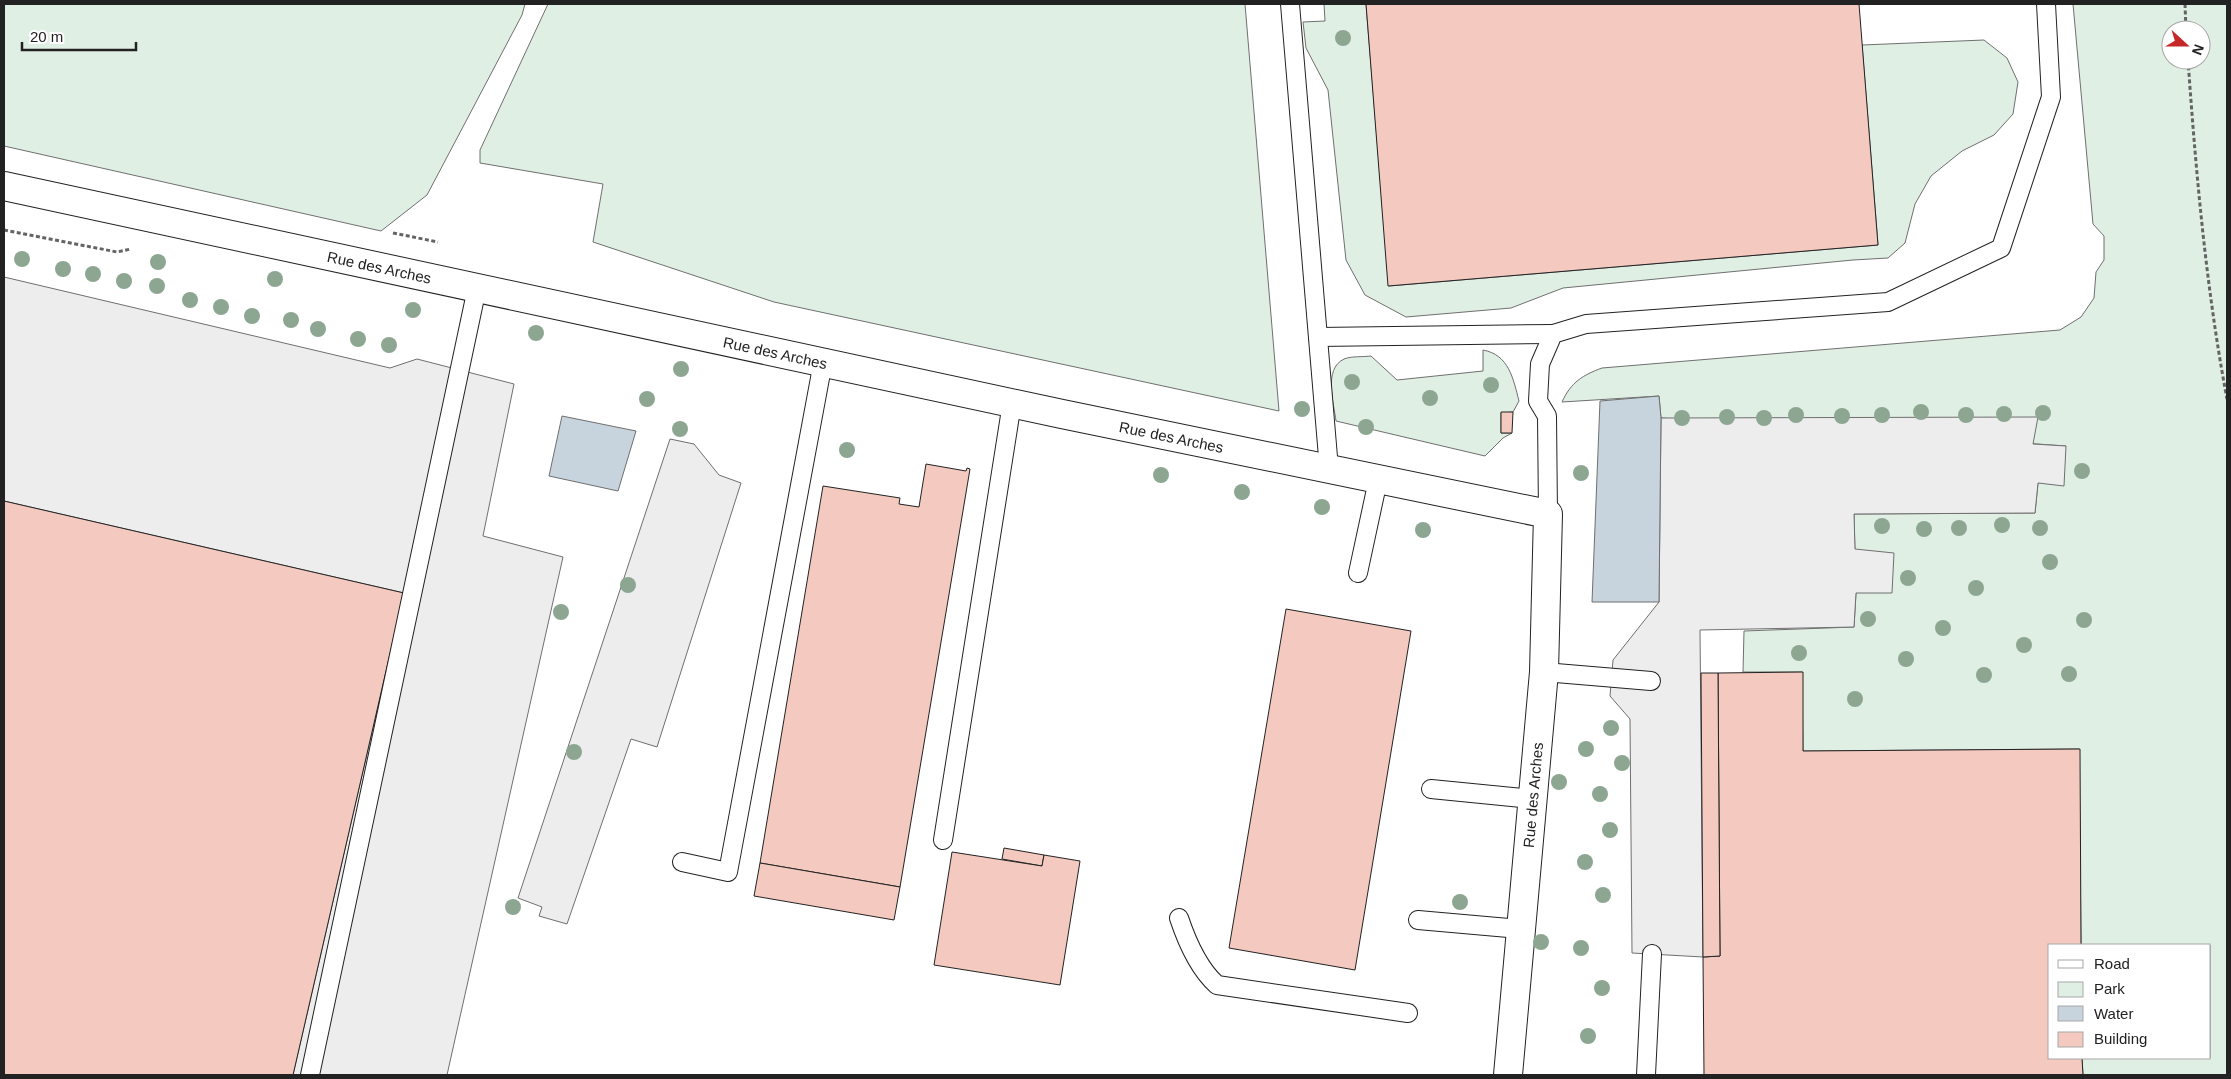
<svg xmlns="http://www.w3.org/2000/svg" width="2231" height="1079" viewBox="0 0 2231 1079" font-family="Arial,sans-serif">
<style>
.green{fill:#e0efe3;stroke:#6f6f6f;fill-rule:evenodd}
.parking{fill:#ededed;stroke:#6f6f6f}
.water{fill:#c7d3dd;stroke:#6f6f6f}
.building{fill:#f3c9c0;stroke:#222}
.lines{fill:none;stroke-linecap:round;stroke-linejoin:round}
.service-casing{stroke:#222;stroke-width:20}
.minor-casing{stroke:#222;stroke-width:30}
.path{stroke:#646464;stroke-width:3;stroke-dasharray:4 2.5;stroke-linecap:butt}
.service{stroke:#fff;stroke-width:18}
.minor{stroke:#fff;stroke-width:28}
.tree{fill:#8da692}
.labels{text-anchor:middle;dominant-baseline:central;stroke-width:4;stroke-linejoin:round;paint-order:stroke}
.street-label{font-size:15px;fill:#222;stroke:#fff}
</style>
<rect width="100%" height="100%" fill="#fff"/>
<g class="green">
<polygon points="4,4 525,4 522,15 427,195 381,231 4,146"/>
<polygon points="548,4 1245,4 1279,411 774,302 593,242 603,184 480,163 480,150"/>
<polygon points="1324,4 1366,4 1389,286 1878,245 1862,45 1984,40 2007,58 2018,82 2013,114 1994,135 1962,151 1931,176 1915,204 1905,243 1888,258 1853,260 1563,288 1511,308 1406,317 1365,295 1346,260 1328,90 1306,48 1303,22 1325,21"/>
<path d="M2073,4H2227V1075H2083L2082,1058H2210V945H2081L2079,749L1803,751L1802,672H1743L1744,631L1854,627L1856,593L1854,514L2035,513L2038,483L2066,446L1661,418L1659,396L1562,402C1571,382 1583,375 1602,368L2060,330L2081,317L2094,298L2096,272L2104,260V236L2093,224ZM2171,30H2201V60H2171Z"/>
<path d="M1483,350C1509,355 1513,378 1519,401L1513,412L1501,413V433H1512L1503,438L1485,456L1336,421C1334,404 1323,369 1344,359C1351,356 1364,357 1371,356L1397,380L1483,371Z"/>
</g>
<g class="parking">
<polygon points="4,277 390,368 417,359 514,384 483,536 563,557 447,1075 293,1075 404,593 4,501"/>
<polygon points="2038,417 2033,444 2066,446 2064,486 2038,483 2035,513 1854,514 1855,549 1894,553 1892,593 1856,593 1854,627 1700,630 1703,957 1632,953 1630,719 1610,696 1613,660 1659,602 1661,418"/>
<polygon points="670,439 694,444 719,475 741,483 657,747 631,739 567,924 539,916 542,907 518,898"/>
</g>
<g class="water">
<polygon points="1659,396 1661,418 1659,602 1592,602 1600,401"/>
<polygon points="562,416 636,431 618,491 549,476"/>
</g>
<g class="building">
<polygon points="1366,4 1859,4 1878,245 1388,286"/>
<polygon points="1501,412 1513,412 1512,433 1501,433"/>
<polygon points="926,464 966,471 967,468 970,469 900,887 760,863 823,486 900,498 899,504 919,507"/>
<polygon points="4,501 404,593 293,1075 4,1075"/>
<polygon points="1286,609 1411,631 1355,970 1229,948"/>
<polygon points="1803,672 1803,751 2080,749 2081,945 2050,945 2050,1058 2082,1058 2083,1075 1704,1075 1703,957 1720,956 1718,673"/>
<polygon points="1701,673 1718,673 1720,956 1703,957"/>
<polygon points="1004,848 1044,855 1042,866 1002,859"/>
<polygon points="952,852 1042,866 1044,855 1080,861 1060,985 934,965"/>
<polygon points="760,863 900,887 894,920 754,896"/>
</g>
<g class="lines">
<g class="service-casing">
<g id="service">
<polyline points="1290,4 1329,469"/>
<polyline points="1318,337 1553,334"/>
<polyline points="1548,514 1547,416 1538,401 1540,364 1553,334 1586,324 1888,302 2001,248 2051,97 2046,4"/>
<polyline points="1358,573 1378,480"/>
<polyline points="1544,672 1651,681"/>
<polyline points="1431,789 1532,799"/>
<polyline points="943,840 1012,403"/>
<polyline points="682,862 728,872 823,362"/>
<path d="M1179,918C1187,942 1198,968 1217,985L1408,1013"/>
<polyline points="1418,920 1520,929"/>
<polyline points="310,1075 477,288"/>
<polyline points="1646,1075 1652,954"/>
</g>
</g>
<g class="minor-casing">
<g id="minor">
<path id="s1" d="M4,186L1062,414L1548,514L1544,672L1508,1075"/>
</g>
</g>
<g class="path">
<polyline points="2185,4 2186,30"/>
<path d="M2188,60C2196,173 2206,288 2227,399"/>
<polyline points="4,230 117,252 131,249"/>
<polyline points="393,233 438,242"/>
</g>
<use href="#service" class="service"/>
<use href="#minor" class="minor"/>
</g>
<g class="tree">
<circle cx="1343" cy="38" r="8"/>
<circle cx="22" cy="259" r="8"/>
<circle cx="158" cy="262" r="8"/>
<circle cx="63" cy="269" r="8"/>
<circle cx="93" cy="274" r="8"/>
<circle cx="275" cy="279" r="8"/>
<circle cx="124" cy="281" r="8"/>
<circle cx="157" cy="286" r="8"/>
<circle cx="190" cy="300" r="8"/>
<circle cx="221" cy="307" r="8"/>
<circle cx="413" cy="310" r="8"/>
<circle cx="252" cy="316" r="8"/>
<circle cx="291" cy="320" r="8"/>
<circle cx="318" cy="329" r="8"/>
<circle cx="536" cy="333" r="8"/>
<circle cx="358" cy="339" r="8"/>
<circle cx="389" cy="345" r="8"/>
<circle cx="681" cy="369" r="8"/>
<circle cx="1352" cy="382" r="8"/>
<circle cx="1491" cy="385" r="8"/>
<circle cx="1430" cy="398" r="8"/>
<circle cx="647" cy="399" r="8"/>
<circle cx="1302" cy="409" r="8"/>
<circle cx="1921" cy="412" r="8"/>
<circle cx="2043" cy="413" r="8"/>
<circle cx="2004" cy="414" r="8"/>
<circle cx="1796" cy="415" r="8"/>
<circle cx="1882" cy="415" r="8"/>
<circle cx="1966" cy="415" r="8"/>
<circle cx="1842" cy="416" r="8"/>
<circle cx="1727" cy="417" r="8"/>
<circle cx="1682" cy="418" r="8"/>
<circle cx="1764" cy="418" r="8"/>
<circle cx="1366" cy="427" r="8"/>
<circle cx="680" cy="429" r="8"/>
<circle cx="847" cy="450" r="8"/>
<circle cx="2082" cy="471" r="8"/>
<circle cx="1581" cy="473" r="8"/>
<circle cx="1161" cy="475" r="8"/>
<circle cx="1242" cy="492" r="8"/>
<circle cx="1322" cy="507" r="8"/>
<circle cx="2002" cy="525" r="8"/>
<circle cx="1882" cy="526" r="8"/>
<circle cx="1959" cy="528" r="8"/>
<circle cx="2040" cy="528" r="8"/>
<circle cx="1924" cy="529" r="8"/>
<circle cx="1423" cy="530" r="8"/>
<circle cx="2050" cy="562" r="8"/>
<circle cx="1908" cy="578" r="8"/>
<circle cx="628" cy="585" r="8"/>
<circle cx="1976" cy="588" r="8"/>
<circle cx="561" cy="612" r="8"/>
<circle cx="1868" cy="619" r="8"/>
<circle cx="2084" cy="620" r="8"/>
<circle cx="1943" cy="628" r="8"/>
<circle cx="2024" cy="645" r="8"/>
<circle cx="1799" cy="653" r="8"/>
<circle cx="1906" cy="659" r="8"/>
<circle cx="2069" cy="674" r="8"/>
<circle cx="1984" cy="675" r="8"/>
<circle cx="1855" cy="699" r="8"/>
<circle cx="1611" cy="728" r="8"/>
<circle cx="1586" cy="749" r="8"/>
<circle cx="574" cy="752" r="8"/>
<circle cx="1622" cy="763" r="8"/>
<circle cx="1559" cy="782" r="8"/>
<circle cx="1600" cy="794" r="8"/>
<circle cx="1610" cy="830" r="8"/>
<circle cx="1585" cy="862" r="8"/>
<circle cx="1603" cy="895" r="8"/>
<circle cx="1460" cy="902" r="8"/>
<circle cx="513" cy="907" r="8"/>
<circle cx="1541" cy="942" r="8"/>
<circle cx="1581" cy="948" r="8"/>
<circle cx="1602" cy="988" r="8"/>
<circle cx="1588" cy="1036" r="8"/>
</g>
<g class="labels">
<g class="street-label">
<text stroke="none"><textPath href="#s1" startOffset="384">Rue des Arches</textPath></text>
<text stroke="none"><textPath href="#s1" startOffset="789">Rue des Arches</textPath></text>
<text stroke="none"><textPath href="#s1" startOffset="1194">Rue des Arches</textPath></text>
<text transform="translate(1533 795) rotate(-85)">Rue des Arches</text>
</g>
</g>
<rect width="2231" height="1079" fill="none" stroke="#222222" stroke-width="10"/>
<rect x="2048" y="944" width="162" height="115" fill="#ffffff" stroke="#a7a7a7"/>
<rect x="2058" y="960" width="25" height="8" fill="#ffffff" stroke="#a7a7a7"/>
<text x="2094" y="969" font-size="15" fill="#222222">Road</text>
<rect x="2058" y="982" width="25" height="15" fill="#e0efe3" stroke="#a7a7a7"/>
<text x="2094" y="994" font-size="15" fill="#222222">Park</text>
<rect x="2058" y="1006" width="25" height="15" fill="#c7d3dd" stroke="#a7a7a7"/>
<text x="2094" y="1019" font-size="15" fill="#222222">Water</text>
<rect x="2058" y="1032" width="25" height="15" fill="#f3c9c0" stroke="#a7a7a7"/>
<text x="2094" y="1044" font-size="15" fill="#222222">Building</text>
<g transform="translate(2186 45) rotate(111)"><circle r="24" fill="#ffffff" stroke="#a7a7a7"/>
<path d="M0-4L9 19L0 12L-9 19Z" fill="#c62828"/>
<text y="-8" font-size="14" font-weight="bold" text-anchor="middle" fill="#222222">N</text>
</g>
<path d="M22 42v8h114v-8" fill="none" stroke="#222222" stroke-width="2.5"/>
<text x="30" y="42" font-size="15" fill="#222222" stroke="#ffffff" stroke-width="4" paint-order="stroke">20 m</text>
</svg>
